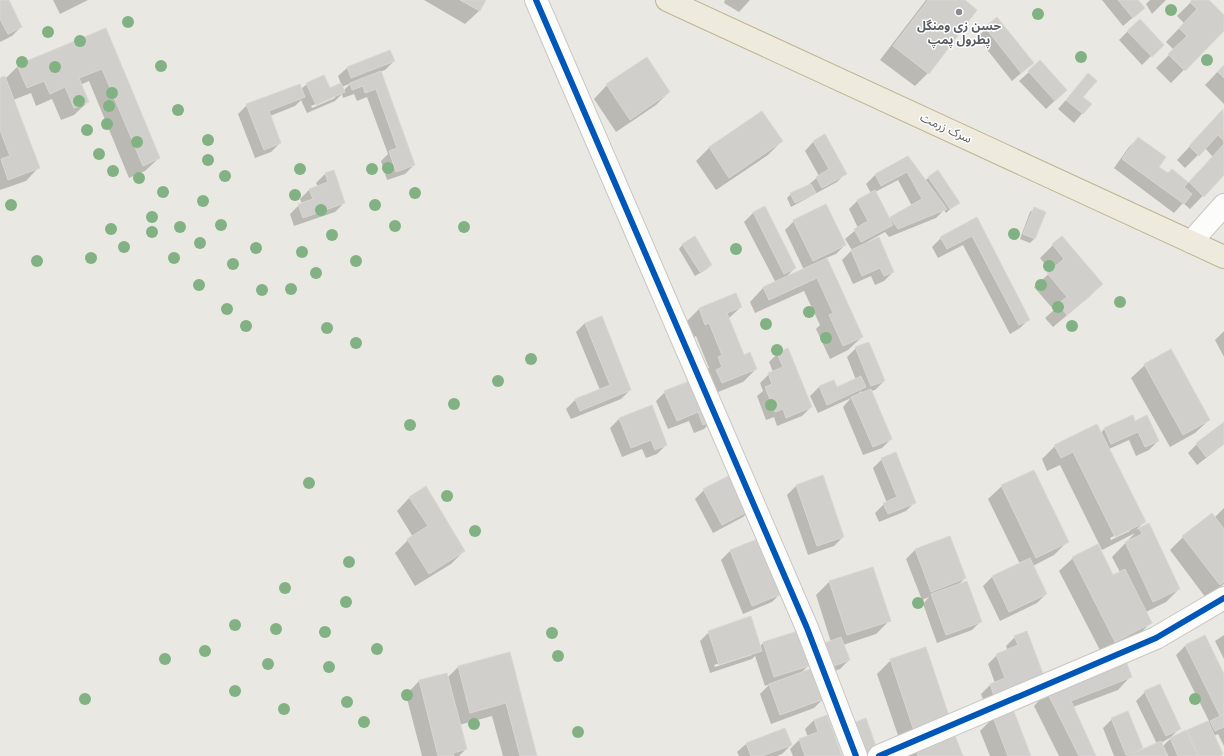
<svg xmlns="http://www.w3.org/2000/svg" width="1224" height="756" viewBox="0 0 1224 756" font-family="Helvetica,'Noto Sans Arabic',sans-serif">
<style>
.shadow{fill:#0003;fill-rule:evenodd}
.building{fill:#d0cfcb;stroke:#d9d7d2}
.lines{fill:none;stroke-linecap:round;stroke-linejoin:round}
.minor-casing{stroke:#c7c7c6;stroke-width:24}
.highway-casing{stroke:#c1b590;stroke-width:24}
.minor{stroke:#fcfcfb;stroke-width:22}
.highway{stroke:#eeebde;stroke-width:22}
.cycleway-casing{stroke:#fff;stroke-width:8}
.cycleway{stroke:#0057b8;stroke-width:6}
.tree{fill:#82b284}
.poi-dot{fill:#8b8c8f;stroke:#fff;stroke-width:1.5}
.labels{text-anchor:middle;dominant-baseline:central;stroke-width:3;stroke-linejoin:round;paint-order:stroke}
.poi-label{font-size:12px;font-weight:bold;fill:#585b62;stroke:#fff}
.street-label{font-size:12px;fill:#585b62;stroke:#fff}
</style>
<rect width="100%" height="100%" fill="#eae8e2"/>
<g class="shadow">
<polygon points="0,0 7,0 21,27 12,36 0,42"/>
<polygon points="53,0 88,0 60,14"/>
<polygon points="424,0 485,0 479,11 465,24"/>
<polygon points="725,0 750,0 739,12 724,3"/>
<polygon points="926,0 963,0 928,73 915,86 880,60"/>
<polygon points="1102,0 1137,0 1144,8 1123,26"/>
<polygon points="1150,0 1166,0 1152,14 1146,4"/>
<polygon points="1193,0 1207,0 1224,16 1224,29 1171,83 1156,68 1174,50 1166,42 1184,23 1177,16"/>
<polygon points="997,19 1033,63 1012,81 977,37"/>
<polygon points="105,30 159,158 145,171 129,178 89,81 80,85 88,102 74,115 61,120 52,99 36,106 31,93 13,100 39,167 26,181 0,190 0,79 5,79 18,66"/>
<polygon points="1128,31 1162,45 1142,65 1119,40"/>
<path d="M394,61L385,70L380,72L414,165L405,174L387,180L381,161L388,154L367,97L357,101L354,94L343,98L342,94L335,101L307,113L301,100L295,106L270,116L280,143L271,152L255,158L238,114L247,105L301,89L307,84L330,89L341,84L338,76L347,68ZM351,83L344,90L342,87ZM335,96V98L312,108L311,106Z"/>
<polygon points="1040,62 1066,90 1046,109 1019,81"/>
<polygon points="1224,65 1224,104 1205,85"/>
<polygon points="1088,75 1082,97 1090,104 1074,123 1058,109"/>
<polygon points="607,85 669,92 656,105 616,132 594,99"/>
<polygon points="1223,111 1224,174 1190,209 1183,203 1174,213 1114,168 1129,147 1138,138 1157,167 1183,188 1213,157 1205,148 1185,168 1177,160"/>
<polygon points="762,112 782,141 768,155 716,190 696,161 709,148"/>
<polygon points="813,142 846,173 837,182 791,207 787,198 791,194 807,186 819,176 805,151"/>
<path d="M908,157L925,181L929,177L958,202L946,213L944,210L936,218L889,237L885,232L867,242L893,272L884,281L875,285L871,276L853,284L842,260L852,250L845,239L858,228L849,209L858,200L871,193L866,184L875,175ZM898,180L912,206L889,219L875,192Z"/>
<polygon points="325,174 344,203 335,212 294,226 290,214 299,205 302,204 300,199 309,190 318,187 316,183"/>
<polygon points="764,207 795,268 785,278 804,270 785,230 794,221 845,245 836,254 826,258 862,337 848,350 830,359 816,329 820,325 804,291 755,313 750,302 763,288 776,283 744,222 753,213"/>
<polygon points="1035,208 1045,212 1034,239 1030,243 1020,239 1030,212"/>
<polygon points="976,219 1029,319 1020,328 1010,334 963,245 938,258 932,247 941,238"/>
<polygon points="683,244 711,265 707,269 695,276 679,249"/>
<polygon points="1053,245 1102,284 1089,297 1053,327 1045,318 1054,310 1034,287 1051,272 1040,258"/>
<polygon points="736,295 741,307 728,319 743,356 756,369 743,382 708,396 705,371 709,368 696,336 692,338 686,322 699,309"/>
<polygon points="585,323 630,390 621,399 571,419 566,409 575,400 600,390 576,332"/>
<polygon points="1224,331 1224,357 1215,340"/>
<path d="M856,348L884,381L875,390L871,391L891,439L882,448L863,455L843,407L851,398L818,413L810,396L819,387L833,381L836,388L856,380L847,357ZM861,391L862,394L856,396Z"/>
<polygon points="778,353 811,407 802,416 777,426 774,417 766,420 757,396 763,391 760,383 769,374 773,372 769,362"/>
<polygon points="1145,365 1209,420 1195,433 1170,447 1131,378"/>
<polygon points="665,392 713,420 704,429 694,433 689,421 668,429 656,401"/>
<path d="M1132,416L1135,422L1158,441L1149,450L1136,456L1129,440L1109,449L1145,521L1136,530L1148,524L1179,589L1166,602L1146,612L1151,622L1138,636L1102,654L1059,571L1073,558L1113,576L1120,572L1112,557L1135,533L1102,550L1060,465L1047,471L1042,459L1055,446L1101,433L1104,429ZM1130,528V531L1111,540L1110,538Z"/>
<polygon points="619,419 666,445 657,454 646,458 642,449 622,457 610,428"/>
<polygon points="1224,423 1224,444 1197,465 1188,453 1197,444"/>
<polygon points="882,459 915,502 906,511 879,522 875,513 884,504 887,503 873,468"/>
<polygon points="796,486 843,537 834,546 808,555 787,495"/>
<polygon points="1002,486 1067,542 1054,555 1033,566 1046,594 1037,603 1000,621 983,586 992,577 1020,564 988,499"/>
<polygon points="704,490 752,509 743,517 713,533 695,499"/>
<polygon points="410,497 464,551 451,564 415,586 395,553 408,540 413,537 397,511"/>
<polygon points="1224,508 1224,584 1206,598 1170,550 1183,537 1214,518"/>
<polygon points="950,537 965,578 959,584 981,621 972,630 937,643 923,604 929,597 922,600 906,559 915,550"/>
<polygon points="759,539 781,593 772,602 743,614 721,560 730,551"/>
<polygon points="872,568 890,620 876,634 843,645 849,660 840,669 822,676 831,642 816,595 829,582"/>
<path d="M709,632L760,647L763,643L797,632L808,666L800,674L823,699L814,708L771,724L760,694L770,684L765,686L755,656L752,659L710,673L700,641ZM752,653V655L715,667L714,665Z"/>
<polygon points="1224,635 1224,659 1215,641"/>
<polygon points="1204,636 1224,676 1224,746 1218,734 1214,736 1222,754 1220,756 1114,756 1103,728 1112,719 1142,747 1136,753 1157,744 1136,701 1145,692 1180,728 1171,737 1161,743 1162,747 1170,739 1209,721 1176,655 1185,646"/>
<polygon points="1015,637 1035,687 986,707 981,694 990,685 995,683 988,664 997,655 1008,651 1006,646"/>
<polygon points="509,653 536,756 503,756 492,716 459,725 466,749 459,756 422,756 406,695 419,681 447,674 447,678 458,667"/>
<polygon points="891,660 950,722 902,747 877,674"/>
<polygon points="1131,676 1118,690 1073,707 1095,756 1059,756 1034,706 1047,692"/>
<polygon points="827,716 841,756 793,756 790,749 799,740 808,737 805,729 814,720"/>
<polygon points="993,718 1030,756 990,756 980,731"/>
<polygon points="746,744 791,745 782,754 777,756 739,756 737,752"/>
<polygon points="915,749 962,756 906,756"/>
</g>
<g class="building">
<polygon points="0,0 9,0 22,27 8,34 0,19"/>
<polygon points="460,0 486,0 480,11"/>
<polygon points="928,0 965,0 977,10 929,74 893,46"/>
<polygon points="1118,0 1138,0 1145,8 1133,18"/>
<polygon points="1192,0 1209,0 1224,15 1224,31 1185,71 1168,54 1187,36 1179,28 1197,9 1190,2"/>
<polygon points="997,17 1034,63 1021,73 985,27"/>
<polygon points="1140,19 1164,45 1152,57 1127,31"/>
<polygon points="106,28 160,158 143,166 102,69 79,78 89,102 74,108 65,87 50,94 44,81 27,88 17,65"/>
<polygon points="390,50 395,61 351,78 347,67"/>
<polygon points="647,57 670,92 630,120 606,84"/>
<polygon points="1040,60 1067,90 1055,101 1028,71"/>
<polygon points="1224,65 1224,78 1218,72"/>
<polygon points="381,71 415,165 396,172 389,151 397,148 376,89 365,93 363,86 352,90 350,83"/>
<polygon points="1088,73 1097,81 1083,97 1092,104 1083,114 1066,100"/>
<polygon points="324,75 330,88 341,83 345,92 316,105 306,83"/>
<polygon points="5,76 40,168 8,180 1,159 10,156 0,130 0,78"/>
<polygon points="300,84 305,97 269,111 281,143 264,150 246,104"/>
<polygon points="1223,109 1224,141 1218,135 1199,156 1189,146"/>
<polygon points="762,111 783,141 729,178 709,147"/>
<polygon points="825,134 847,174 822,188 816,177 829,169 813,141"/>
<polygon points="1138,137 1166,157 1159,167 1168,173 1172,169 1188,182 1184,187 1192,194 1184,204 1122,159"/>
<polygon points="1224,144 1224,175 1204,197 1189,182"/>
<polygon points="908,156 947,209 898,229 890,217 922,199 907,172 881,186 875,174"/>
<polygon points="334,170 345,203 303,218 298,204 313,199 309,189 328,182 325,173"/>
<polygon points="938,170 960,203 950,209 928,177"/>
<polygon points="811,184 816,193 795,203 790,193"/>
<polygon points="875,190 893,225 861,242 854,229 868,221 857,200"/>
<polygon points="826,204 846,245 813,261 793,220"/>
<polygon points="765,206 796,268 784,274 753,212"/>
<polygon points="1034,207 1046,212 1035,239 1023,234"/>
<polygon points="977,217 1030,320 1019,325 972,236 947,249 940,237"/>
<polygon points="695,236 712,265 700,272 682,244"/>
<polygon points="1062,236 1103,284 1067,315 1058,304 1067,297 1047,273 1064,259 1052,244"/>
<polygon points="879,237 894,272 884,276 880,268 862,276 851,250"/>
<polygon points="827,258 863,337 843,346 829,315 833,313 817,278 769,300 763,287"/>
<polygon points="736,293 742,307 727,313 744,355 750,352 757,369 722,383 716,370 722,367 718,357 722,355 709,323 705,325 699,308"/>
<polygon points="602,316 631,390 580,411 575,399 610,385 585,323"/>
<polygon points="869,342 885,381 871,386 855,347"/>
<polygon points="788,348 812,407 786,418 783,409 775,412 765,387 772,384 768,373 783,367 777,353"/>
<polygon points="1171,349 1210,420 1183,435 1144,364"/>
<polygon points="861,376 866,387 827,405 819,386 834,380 837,387"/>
<polygon points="697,378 714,420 703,425 698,412 677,421 664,391"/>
<polygon points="871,389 892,439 873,447 851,397"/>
<polygon points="652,405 667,445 655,450 651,440 631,448 619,418"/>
<polygon points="1133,415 1135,421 1147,415 1159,441 1145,447 1138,432 1111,444 1104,428"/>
<polygon points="1224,422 1224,443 1206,457 1196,443"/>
<polygon points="1097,424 1146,522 1115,537 1073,452 1061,458 1054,445"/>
<polygon points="896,452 916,503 888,514 883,503 897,497 881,458"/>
<polygon points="1034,470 1069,542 1036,558 1001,485"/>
<polygon points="734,473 753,509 722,525 703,489"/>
<polygon points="823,475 844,537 817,546 796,485"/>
<polygon points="426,486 465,551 429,574 407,539 428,526 409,497"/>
<polygon points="1212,513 1224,529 1224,582 1220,585 1182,536"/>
<polygon points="1149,523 1180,589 1153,602 1125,542 1142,534 1139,528"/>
<polygon points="950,536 966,578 931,592 915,549"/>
<polygon points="760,538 782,594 752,606 730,550"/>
<polygon points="1098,544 1113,575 1125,569 1152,623 1115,642 1072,557"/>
<polygon points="1030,558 1047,594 1009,612 992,576"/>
<polygon points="873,567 891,621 847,635 829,581"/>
<polygon points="967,581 982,622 946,635 931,594"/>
<polygon points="751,616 762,651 719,665 708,631"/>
<polygon points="798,631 809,666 774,677 763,642"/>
<polygon points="1027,631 1045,679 995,699 990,684 1005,678 996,654 1018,645 1014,636"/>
<polygon points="1205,635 1224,674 1224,713 1220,716 1185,645"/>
<polygon points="841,637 850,660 831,667 822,644"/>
<polygon points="926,647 951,722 915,734 890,659"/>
<polygon points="510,652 537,756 520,756 506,703 470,713 458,666"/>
<polygon points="1126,661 1132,677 1071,701 1096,756 1079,756 1047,692"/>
<polygon points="813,668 824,699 780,715 769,684"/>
<polygon points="447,673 467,749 453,753 454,756 438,756 419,680"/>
<polygon points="1160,684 1181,729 1166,736 1144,691"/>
<polygon points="1013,709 1031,756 1008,756 993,717"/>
<polygon points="1128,711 1143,748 1126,755 1111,718"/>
<polygon points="1224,714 1224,727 1215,731 1210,721"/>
<polygon points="827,715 842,756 805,756 799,739 818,732 814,720"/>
<polygon points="866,718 878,752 868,756 863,756 851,724"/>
<polygon points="1208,721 1223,754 1220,756 1199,756 1187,730"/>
<polygon points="785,728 792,745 762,756 751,756 746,743"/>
<polygon points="1186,730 1198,756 1178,756 1170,738"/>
<polygon points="954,733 963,756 918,756 915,748"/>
<polygon points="1161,741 1168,756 1127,756"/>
</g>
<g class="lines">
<g class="minor-casing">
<g id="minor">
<polyline points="536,0 807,628 856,756"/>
<polyline points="1191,242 1224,205"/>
<polyline points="879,756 1156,638 1224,598"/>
</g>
</g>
<g class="highway-casing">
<polyline id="highway" points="667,0 1224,257"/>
</g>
<use href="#minor" class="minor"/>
<use href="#highway" class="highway"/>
<g class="cycleway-casing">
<g id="cycleway">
<polyline points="536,0 807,628 856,756"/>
<polyline points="879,756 1156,638 1224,598"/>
</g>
</g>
<use href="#cycleway" class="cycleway"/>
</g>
<g class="tree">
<circle cx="1171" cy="10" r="6"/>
<circle cx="1038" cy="14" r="6"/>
<circle cx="128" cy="22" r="6"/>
<circle cx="48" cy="32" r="6"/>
<circle cx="80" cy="41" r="6"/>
<circle cx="1081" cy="57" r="6"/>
<circle cx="1207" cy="60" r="6"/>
<circle cx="22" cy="62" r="6"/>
<circle cx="161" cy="66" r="6"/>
<circle cx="55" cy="67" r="6"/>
<circle cx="112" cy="93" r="6"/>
<circle cx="79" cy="101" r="6"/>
<circle cx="109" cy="106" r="6"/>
<circle cx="178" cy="110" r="6"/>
<circle cx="107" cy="124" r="6"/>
<circle cx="87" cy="130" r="6"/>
<circle cx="208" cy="140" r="6"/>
<circle cx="137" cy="142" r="6"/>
<circle cx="99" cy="154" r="6"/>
<circle cx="208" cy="160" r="6"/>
<circle cx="388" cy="168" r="6"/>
<circle cx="300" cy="169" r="6"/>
<circle cx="372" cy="169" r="6"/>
<circle cx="113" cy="171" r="6"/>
<circle cx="225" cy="176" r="6"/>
<circle cx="139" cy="178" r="6"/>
<circle cx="163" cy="192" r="6"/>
<circle cx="415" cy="193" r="6"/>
<circle cx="295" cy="195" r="6"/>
<circle cx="203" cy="201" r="6"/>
<circle cx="11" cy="205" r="6"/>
<circle cx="375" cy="205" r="6"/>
<circle cx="321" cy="210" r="6"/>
<circle cx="152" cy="217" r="6"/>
<circle cx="221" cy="225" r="6"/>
<circle cx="395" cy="226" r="6"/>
<circle cx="180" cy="227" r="6"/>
<circle cx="464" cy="227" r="6"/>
<circle cx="111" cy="229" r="6"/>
<circle cx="152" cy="232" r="6"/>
<circle cx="1014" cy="234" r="6"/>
<circle cx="332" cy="235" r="6"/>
<circle cx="200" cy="243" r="6"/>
<circle cx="124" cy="247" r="6"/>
<circle cx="256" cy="248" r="6"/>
<circle cx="736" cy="249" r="6"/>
<circle cx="302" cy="252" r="6"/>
<circle cx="91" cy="258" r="6"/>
<circle cx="174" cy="258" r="6"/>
<circle cx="37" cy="261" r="6"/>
<circle cx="356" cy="261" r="6"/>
<circle cx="233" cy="264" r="6"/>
<circle cx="1049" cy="266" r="6"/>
<circle cx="316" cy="273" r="6"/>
<circle cx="199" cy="285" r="6"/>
<circle cx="1041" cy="285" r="6"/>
<circle cx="291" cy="289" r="6"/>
<circle cx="262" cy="290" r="6"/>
<circle cx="1120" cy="302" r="6"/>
<circle cx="1058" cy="307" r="6"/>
<circle cx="227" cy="309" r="6"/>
<circle cx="809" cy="312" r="6"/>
<circle cx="766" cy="324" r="6"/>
<circle cx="246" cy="326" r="6"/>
<circle cx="1072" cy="326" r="6"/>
<circle cx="327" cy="328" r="6"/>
<circle cx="826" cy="338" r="6"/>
<circle cx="356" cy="343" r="6"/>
<circle cx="777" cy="350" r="6"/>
<circle cx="531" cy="359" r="6"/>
<circle cx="498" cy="381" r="6"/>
<circle cx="454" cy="404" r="6"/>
<circle cx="771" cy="405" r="6"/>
<circle cx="410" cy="425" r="6"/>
<circle cx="309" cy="483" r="6"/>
<circle cx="447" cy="496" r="6"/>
<circle cx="475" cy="531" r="6"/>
<circle cx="349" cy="562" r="6"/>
<circle cx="285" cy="588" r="6"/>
<circle cx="346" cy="602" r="6"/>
<circle cx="918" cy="603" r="6"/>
<circle cx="235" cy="625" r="6"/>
<circle cx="276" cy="629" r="6"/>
<circle cx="325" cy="632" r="6"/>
<circle cx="552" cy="633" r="6"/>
<circle cx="377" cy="649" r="6"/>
<circle cx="205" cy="651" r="6"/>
<circle cx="558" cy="656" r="6"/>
<circle cx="165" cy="659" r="6"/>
<circle cx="268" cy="664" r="6"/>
<circle cx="329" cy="667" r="6"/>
<circle cx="235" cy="691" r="6"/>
<circle cx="407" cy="695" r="6"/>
<circle cx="85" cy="699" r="6"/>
<circle cx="1195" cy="699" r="6"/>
<circle cx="347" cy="702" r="6"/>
<circle cx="284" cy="709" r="6"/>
<circle cx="364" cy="722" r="6"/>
<circle cx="474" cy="724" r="6"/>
<circle cx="578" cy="732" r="6"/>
</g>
<circle class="poi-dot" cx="959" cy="12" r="4"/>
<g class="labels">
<g class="poi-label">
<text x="959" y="26">حسن زی ومنگل<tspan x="959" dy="14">پطرول پمپ</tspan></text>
</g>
<g class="street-label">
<text transform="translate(946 128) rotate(25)">سرک زرمت</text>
</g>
</g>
</svg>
